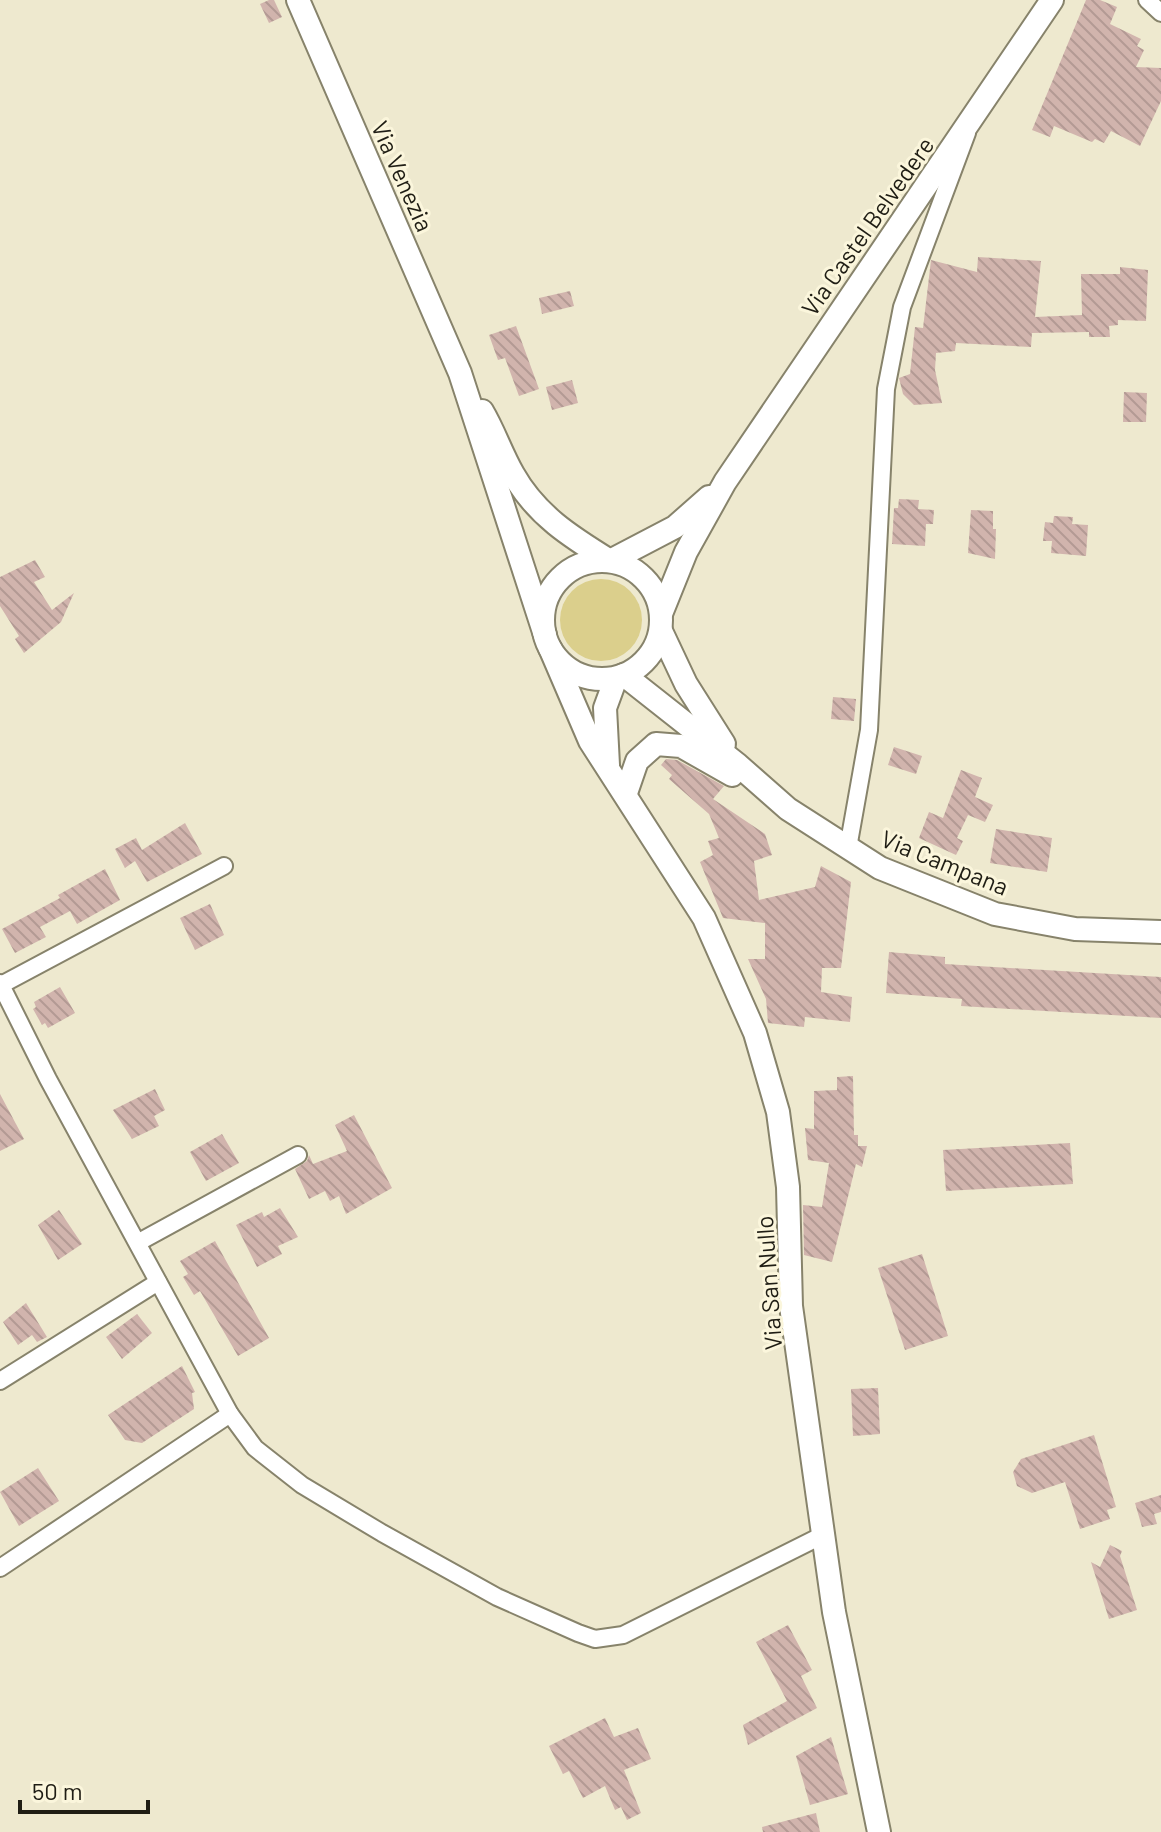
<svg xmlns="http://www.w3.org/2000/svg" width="1161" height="1832" viewBox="0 0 1161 1832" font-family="Barlow,sans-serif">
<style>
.green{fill:#dbcf8c}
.building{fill:url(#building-back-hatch)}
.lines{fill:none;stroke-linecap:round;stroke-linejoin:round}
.street-casing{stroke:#87836b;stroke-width:20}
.secondary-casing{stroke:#87836b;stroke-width:26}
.street{stroke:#fff;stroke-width:16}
.secondary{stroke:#fff;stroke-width:22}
.labels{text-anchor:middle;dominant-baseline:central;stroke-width:6;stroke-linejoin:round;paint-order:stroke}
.street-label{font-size:24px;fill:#1f1d14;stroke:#fbf6dc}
</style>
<defs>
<pattern id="building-back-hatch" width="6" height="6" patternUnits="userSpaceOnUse" patternTransform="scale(2)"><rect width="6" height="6" fill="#d1b4ad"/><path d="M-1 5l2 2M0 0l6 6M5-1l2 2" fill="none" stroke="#b39a94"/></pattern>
</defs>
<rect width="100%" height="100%" fill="#eee9cf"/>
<circle class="green" cx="601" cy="620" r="41"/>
<g class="building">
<polygon points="269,0 274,0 282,17 269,23 260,4"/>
<polygon points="1086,0 1100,0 1117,7 1110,24 1141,39 1137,46 1144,50 1136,67 1161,68 1161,101 1140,146 1111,131 1104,143 1095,139 1092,142 1054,126 1050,137 1032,130"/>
<polygon points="978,257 1041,261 1035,317 1082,315 1081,274 1120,274 1120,267 1148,270 1146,321 1118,320 1118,325 1109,326 1110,337 1089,337 1089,332 1032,333 1031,347 956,343 955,351 936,353 935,370 942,403 914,405 903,394 899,378 910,374 915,327 923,328 931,260 977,272"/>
<polygon points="570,291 574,306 542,314 539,298"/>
<polygon points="516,326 539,389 519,396 505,358 498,360 489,335"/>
<polygon points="572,380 578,403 552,410 546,387"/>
<polygon points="1124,392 1147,393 1146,422 1123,422"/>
<polygon points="899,499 919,500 918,509 934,510 933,524 926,524 925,546 892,544 894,508 898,508"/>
<polygon points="971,510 993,511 993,529 996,529 995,559 968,553"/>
<polygon points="1054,516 1073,517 1072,524 1088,525 1086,556 1051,553 1052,541 1043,541 1045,522 1053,523"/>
<polygon points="35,560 45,577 34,582 52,610 74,593 61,622 24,653 15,639 19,636 0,606 0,577"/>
<polygon points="833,697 856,699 854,721 831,719"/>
<polygon points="894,747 922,756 916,774 888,765"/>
<polygon points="666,759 677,760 724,786 713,799 765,834 772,855 754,861 759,900 815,887 821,866 851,882 841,968 822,968 821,992 852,997 850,1022 805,1017 804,1027 768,1023 766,999 748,959 765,959 765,923 723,918 700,862 713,855 708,841 719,838 709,814 669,779 672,775 661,765"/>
<polygon points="961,770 982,778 975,797 993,805 985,822 968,815 957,838 963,841 956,855 919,838 929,812 943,818"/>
<polygon points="185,823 202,854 147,882 135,861 125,868 115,849 136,838 142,850"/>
<polygon points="996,829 1052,838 1047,872 990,863"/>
<polygon points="105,869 120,900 77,924 70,911 40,927 46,937 15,953 2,929 60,898 58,895"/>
<polygon points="210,904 224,935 195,950 180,918"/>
<polygon points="889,952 945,957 945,964 1161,977 1161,1018 961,1006 962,999 886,993"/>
<polygon points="60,987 75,1013 48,1028 45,1023 42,1025 33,1009 36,1007 34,1002"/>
<polygon points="853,1076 854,1135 858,1135 858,1146 867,1146 862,1167 856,1164 832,1262 804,1255 803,1205 822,1207 829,1163 808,1160 805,1128 814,1129 814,1091 837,1090 837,1077"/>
<polygon points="155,1089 165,1110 154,1116 159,1126 132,1139 113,1110"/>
<polygon points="0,1094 24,1139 0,1151"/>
<polygon points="354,1115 392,1188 346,1214 339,1196 330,1201 325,1191 309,1199 295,1169 307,1161 309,1155 313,1164 347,1151 335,1125"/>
<polygon points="222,1134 239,1163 206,1181 190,1152"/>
<polygon points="1070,1143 1073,1184 946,1191 943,1150"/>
<polygon points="280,1208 298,1237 278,1246 282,1254 257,1267 236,1225 262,1212 264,1217"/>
<polygon points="59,1210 82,1244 58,1260 38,1225"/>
<polygon points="215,1241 269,1338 238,1356 200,1291 194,1295 183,1277 188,1274 180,1261"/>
<polygon points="922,1254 948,1336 905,1350 878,1268"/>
<polygon points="26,1303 47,1337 37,1342 32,1335 18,1345 3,1322"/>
<polygon points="137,1314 152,1333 122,1359 106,1337"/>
<polygon points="182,1366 195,1392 192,1393 194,1409 142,1443 125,1440 108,1415"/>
<polygon points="878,1388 880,1434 853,1436 851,1389"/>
<polygon points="1094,1435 1116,1507 1107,1510 1110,1519 1080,1529 1065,1482 1032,1493 1017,1486 1013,1472 1021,1459"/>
<polygon points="38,1468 59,1501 19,1526 0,1492"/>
<polygon points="1161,1495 1161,1512 1154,1514 1157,1524 1142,1527 1135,1503"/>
<polygon points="1110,1545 1122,1551 1120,1556 1137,1610 1109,1619 1091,1562 1100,1567"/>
<polygon points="788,1625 812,1670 801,1676 817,1708 748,1745 743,1725 787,1701 756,1642"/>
<polygon points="605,1718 614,1737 638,1728 651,1759 624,1770 641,1813 627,1820 621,1807 615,1810 605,1786 583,1798 569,1771 563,1774 549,1746"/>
<polygon points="831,1737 848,1794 810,1805 796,1756"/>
<polygon points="816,1813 820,1832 763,1832 762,1827"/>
</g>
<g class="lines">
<g class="street-casing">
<g id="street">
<polyline points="1147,0 1161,13"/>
<polyline points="848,848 869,730 886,389 902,307 967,133"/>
<polyline points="0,983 48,1079 230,1414 255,1448 302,1485 382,1533 497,1597 578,1633 595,1639 623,1635 823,1535"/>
<polyline points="1,985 224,866"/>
<polyline points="139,1242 298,1155"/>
<polyline points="0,1381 158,1282"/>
<polyline points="0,1568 230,1414"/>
</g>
</g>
<g class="secondary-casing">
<g id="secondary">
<polyline points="298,0 460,373 545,635"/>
<path d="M482,411C494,431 501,453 513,474C536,515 571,537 610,561"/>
<polyline points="610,561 675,527 709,497"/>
<circle cx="602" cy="620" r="59"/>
<polyline points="661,614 686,552 725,482 1052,0"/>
<polyline points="661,631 686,684 724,744"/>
<polyline points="550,648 590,741 704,918 755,1033 778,1112 788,1187 791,1306 834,1612 879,1832"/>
<polyline points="624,675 738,765 788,809 880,868 995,914 1075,929 1161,932"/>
<polyline points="608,765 605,708 616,678"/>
<polyline points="626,793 637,761 656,744 681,746 732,775"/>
</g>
</g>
<use href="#street" class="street"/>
<use href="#secondary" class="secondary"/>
</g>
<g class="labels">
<g class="street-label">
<text transform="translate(403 176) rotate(66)">Via Venezia</text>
<text transform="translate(867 226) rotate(-55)">Via Castel Belvedere</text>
<text transform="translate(945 862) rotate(22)">Via Campana</text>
<text transform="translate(768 1283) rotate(-94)">Via San Nullo</text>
</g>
</g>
<path d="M20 1800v12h128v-12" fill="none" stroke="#1f1d14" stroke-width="4"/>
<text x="32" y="1800" font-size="24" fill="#1f1d14" stroke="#fbf6dc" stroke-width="6" paint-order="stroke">50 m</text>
</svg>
